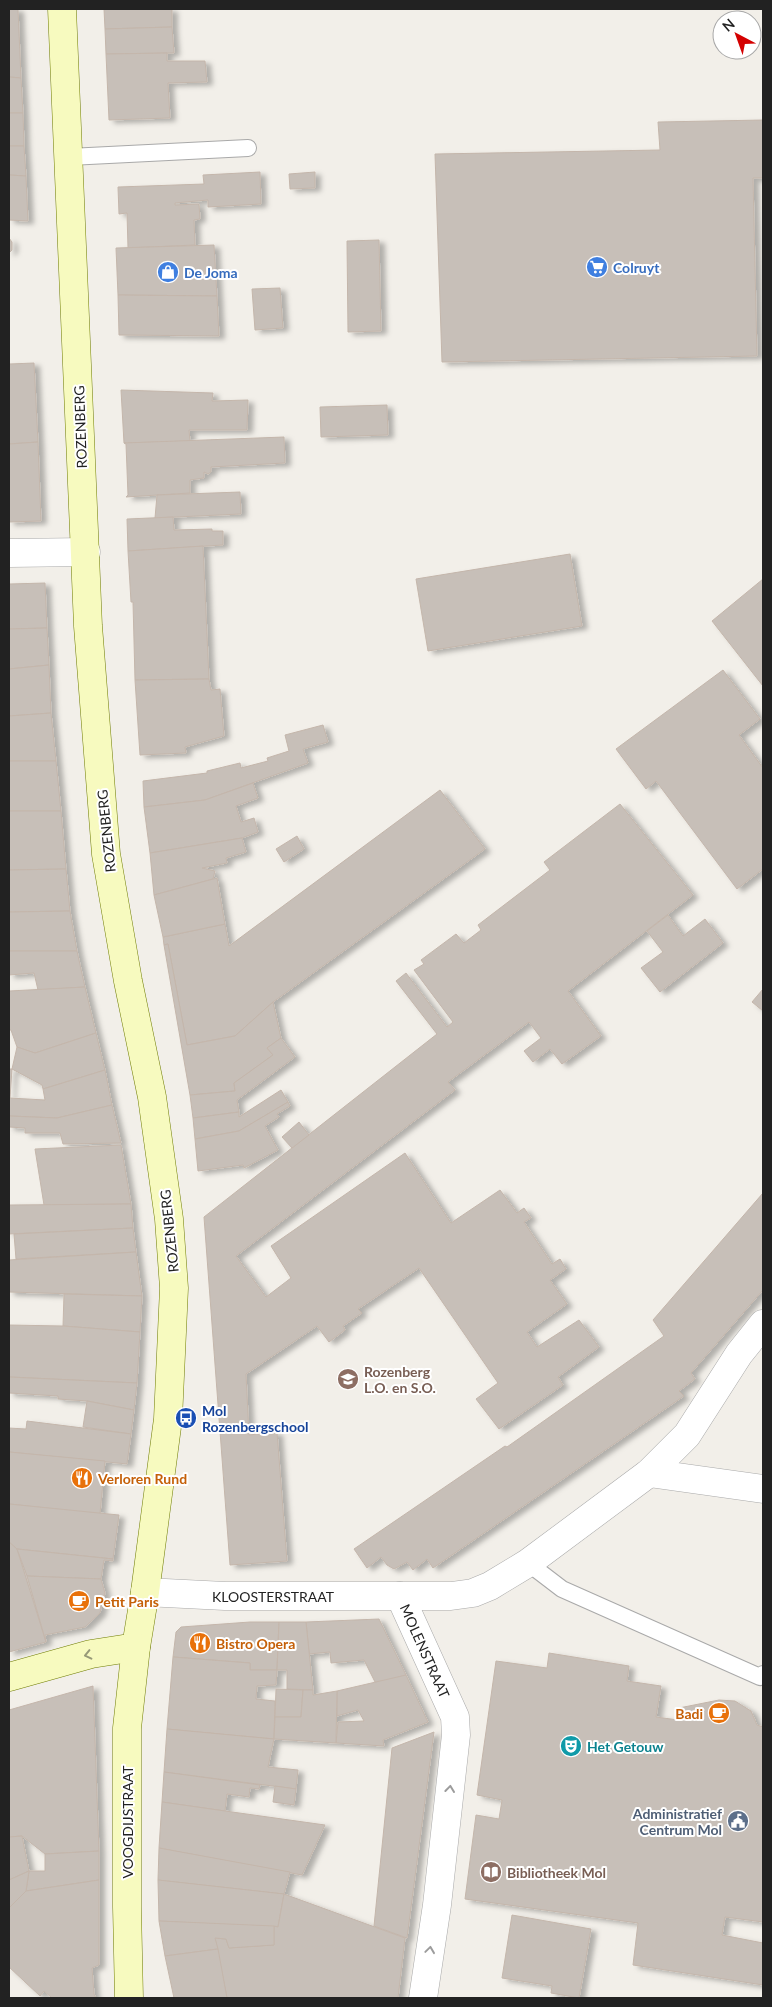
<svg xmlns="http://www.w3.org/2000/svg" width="772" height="2007" viewBox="0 0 772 2007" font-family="Lato,sans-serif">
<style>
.building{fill:#c7bfb8;stroke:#c4b6ab;filter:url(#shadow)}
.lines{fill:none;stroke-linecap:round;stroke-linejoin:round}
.lane-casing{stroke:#a9a9a9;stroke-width:18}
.street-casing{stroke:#a9a9a9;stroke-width:29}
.secondary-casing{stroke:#707d05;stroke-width:29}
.lane{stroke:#fff;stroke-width:16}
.street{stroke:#fff;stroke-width:28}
.secondary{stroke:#f7fabf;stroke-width:28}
.oneway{stroke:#979978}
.oneway2{stroke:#9c9c9c}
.labels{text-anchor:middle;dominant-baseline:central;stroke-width:4;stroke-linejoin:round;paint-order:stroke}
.shop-label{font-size:14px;font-weight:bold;fill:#366cbe;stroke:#fff;text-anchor:start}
.street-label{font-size:14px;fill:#222;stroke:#fff}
.education-label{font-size:14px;font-weight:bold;fill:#785e54;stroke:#fff;text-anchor:start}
.transit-label{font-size:14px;font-weight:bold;fill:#164399;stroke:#fff;text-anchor:start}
.food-label{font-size:14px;font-weight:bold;fill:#c56008;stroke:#fff;text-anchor:start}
.culture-label{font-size:14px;font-weight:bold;fill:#0d838f;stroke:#fff;text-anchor:start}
.service-label{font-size:14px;font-weight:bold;fill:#4e5e75;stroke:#fff;text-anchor:end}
</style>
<defs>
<filter id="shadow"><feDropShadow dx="5.5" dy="3" stdDeviation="2.5" flood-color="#0004"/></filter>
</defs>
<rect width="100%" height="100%" fill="#f2efe9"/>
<g class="building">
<polygon points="9,9 18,9 21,78 9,77"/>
<polygon points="104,9 172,9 172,27 105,29"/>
<polygon points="172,27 174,53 106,54 105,29"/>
<polygon points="167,53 167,61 205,61 207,82 168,83 170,118 109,120 106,54"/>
<polygon points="9,77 21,78 23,113 9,113"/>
<polygon points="9,113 23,113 24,146 9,146"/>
<polygon points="763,120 763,178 753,178 757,356 442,362 435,154 660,150 658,122"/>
<polygon points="9,146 24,146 26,176 9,175"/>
<polygon points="260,172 261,204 208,207 208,200 175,203 175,205 199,204 200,219 194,220 195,245 128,248 127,213 119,214 118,187 204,184 203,175"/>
<polygon points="315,172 315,188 290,189 289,174"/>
<polygon points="9,175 26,176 28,221 9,220"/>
<polygon points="9,238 12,242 12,250 9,253"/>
<polygon points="379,240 381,331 348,332 347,241"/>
<polygon points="214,245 217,296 118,295 116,248"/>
<polygon points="280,288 283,328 255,330 252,289"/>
<polygon points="118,295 217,296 219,336 119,335"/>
<polygon points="34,363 38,442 9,444 9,364"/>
<polygon points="121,390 213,393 212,401 248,400 247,430 189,430 190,441 124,443"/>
<polygon points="387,405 388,435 321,437 320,407"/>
<polygon points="284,437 285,463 211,467 211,472 208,474 204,472 204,478 190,480 190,493 126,497 128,495 126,444 124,443"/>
<polygon points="38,442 41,521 9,522 9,444"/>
<polygon points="240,492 241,514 155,518 157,495"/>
<polygon points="173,517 174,530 212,529 212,531 223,531 223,545 128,551 127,519"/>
<polygon points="203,546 209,679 135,680 133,602 131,602 128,551"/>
<polygon points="570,554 582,626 428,651 416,579"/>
<polygon points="763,579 763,686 712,621"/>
<polygon points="45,583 47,628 9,629 9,584"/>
<polygon points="47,628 49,665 9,669 9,629"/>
<polygon points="49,665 51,713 9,716 9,669"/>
<polygon points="723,670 760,719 739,735 763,768 763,869 737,889 656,781 646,789 616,749"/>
<polygon points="209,679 211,690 220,689 224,736 185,747 186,753 140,755 135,680"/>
<polygon points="51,713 56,761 9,761 9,716"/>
<polygon points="323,725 328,742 303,749 308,763 205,800 144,807 143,781 207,773 207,771 240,763 241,768 268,761 267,758 289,751 285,735"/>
<polygon points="9,761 56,761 61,811 9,811"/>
<polygon points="253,783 258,798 236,806 241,822 254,818 258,832 242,838 150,853 144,807 205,800"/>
<polygon points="440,790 485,849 273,1002 235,1036 187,1045 168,944 164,945 163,937 225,924 229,946"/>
<polygon points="620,804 693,895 568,991 601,1036 562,1064 550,1049 533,1062 524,1051 541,1038 529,1022 448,1082 455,1090 236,1256 266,1297 291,1278 271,1246 405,1153 451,1223 500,1190 517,1213 524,1208 531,1218 524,1222 552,1264 560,1259 566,1269 550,1280 567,1304 527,1332 537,1347 579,1320 599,1347 558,1377 563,1385 499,1429 476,1399 498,1383 419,1268 358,1309 362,1313 343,1326 345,1330 329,1342 317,1326 246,1374 249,1435 277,1432 287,1561 230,1565 204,1217 437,1034 396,981 406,973 447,1027 453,1022 414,970 424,964 421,960 456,934 464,943 481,930 478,925 550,870 544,862"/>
<polygon points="9,811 61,811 66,869 9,870"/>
<polygon points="297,836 304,849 284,862 276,849"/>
<polygon points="242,838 246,852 226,858 227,863 202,868 215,871 213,879 154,895 150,853"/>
<polygon points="66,869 70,911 9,912 9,870"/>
<polygon points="217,878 225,924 163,937 154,895"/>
<polygon points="70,911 77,951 9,951 9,912"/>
<polygon points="668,915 683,936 705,919 723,943 660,992 641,968 663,952 647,931"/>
<polygon points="168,944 187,1045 235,1036 273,1002 281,1038 267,1048 273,1055 234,1083 235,1091 190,1095 164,945"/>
<polygon points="9,951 77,951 85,987 38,990 34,973 9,975"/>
<polygon points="85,987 96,1033 35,1053 17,1047 11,1030 9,1030 9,991"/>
<polygon points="763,989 763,1011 752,1002"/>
<polygon points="96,1033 105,1070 43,1089 42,1085 12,1069 17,1047 35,1053"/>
<polygon points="281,1038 295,1057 237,1100 239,1112 193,1118 190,1095 235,1091 234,1083 273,1055 267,1048"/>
<polygon points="9,1069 12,1069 10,1098 45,1100 43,1089 105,1070 112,1105 57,1118 9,1116"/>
<polygon points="281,1090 288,1102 239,1131 195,1139 193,1118 239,1112 239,1117"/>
<polygon points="288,1102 290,1106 277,1114 279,1117 265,1126 278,1150 244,1168 243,1165 198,1171 195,1139 239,1131"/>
<polygon points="112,1105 121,1143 63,1144 60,1133 25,1133 25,1128 9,1127 9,1116 57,1118"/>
<polygon points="299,1122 309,1135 292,1148 282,1137"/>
<polygon points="121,1145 131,1204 44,1205 35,1149"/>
<polygon points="763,1193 763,1290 691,1373 695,1379 679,1391 684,1396 433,1568 427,1559 413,1570 407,1562 394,1569 387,1565 381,1557 367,1568 354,1549 505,1446 507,1447 664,1336 653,1320"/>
<polygon points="131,1204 133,1228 9,1234 9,1205"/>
<polygon points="133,1228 136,1252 16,1259 14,1234"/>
<polygon points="136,1252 142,1296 9,1292 9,1260"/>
<polygon points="64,1294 142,1296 140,1332 63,1326"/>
<polygon points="9,1325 63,1326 140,1332 137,1383 9,1377"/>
<polygon points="9,1377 137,1383 134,1410 87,1401 58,1399 58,1396 9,1393"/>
<polygon points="87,1401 134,1410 131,1434 83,1427"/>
<polygon points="27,1421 131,1434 127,1464 9,1452 9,1428 26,1429"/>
<polygon points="9,1452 105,1461 100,1514 9,1504"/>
<polygon points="9,1504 119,1515 113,1559 17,1549 9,1542"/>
<polygon points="9,1542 17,1549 46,1642 9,1652"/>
<polygon points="17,1549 113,1559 113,1561 104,1560 101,1579 27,1576"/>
<polygon points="27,1576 101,1579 105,1593 100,1613 85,1627 45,1635 46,1642"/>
<polygon points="379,1619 406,1675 376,1684 364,1660 331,1663 330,1652 309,1654 306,1622"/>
<polygon points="250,1622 279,1622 277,1670 250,1670 250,1663 173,1657 176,1632 181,1627"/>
<polygon points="279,1622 306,1622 313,1690 287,1689 287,1670 277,1670"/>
<polygon points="549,1653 629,1666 627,1681 661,1686 656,1717 678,1720 679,1708 719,1700 735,1701 751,1711 757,1725 763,1727 763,1922 725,1917 722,1935 763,1943 763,1985 633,1965 638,1923 465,1899 476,1815 499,1819 502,1800 477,1795 496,1661 547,1668"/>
<polygon points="173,1657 250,1663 250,1670 277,1670 276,1685 257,1686 256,1699 275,1701 274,1739 167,1729"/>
<polygon points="406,1675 428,1722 383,1740 384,1746 336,1743 338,1722 364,1721 358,1710 337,1716 337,1691"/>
<polygon points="93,1686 99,1851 45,1854 22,1836 9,1837 9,1710"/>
<polygon points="276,1689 303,1690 301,1717 275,1717"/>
<polygon points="303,1690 313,1690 313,1695 337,1691 336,1743 274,1739 275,1717 301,1717"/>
<polygon points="167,1729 274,1739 268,1767 298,1770 296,1789 164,1772"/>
<polygon points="434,1732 407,1938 374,1926 392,1748"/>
<polygon points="164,1772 260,1785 259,1789 250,1788 249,1797 227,1794 225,1811 162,1802"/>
<polygon points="275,1786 296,1789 294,1805 273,1802"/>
<polygon points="162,1802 225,1811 325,1825 302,1875 159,1848"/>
<polygon points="22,1836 29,1871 9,1880 9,1837"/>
<polygon points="159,1848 290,1872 284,1894 158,1880"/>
<polygon points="99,1851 99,1880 26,1891 29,1871 45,1871 45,1854"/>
<polygon points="29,1871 26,1891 9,1908 9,1880"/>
<polygon points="99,1880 99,1965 92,1968 94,1994 96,1998 52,1998 44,1991 40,1996 9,1967 9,1908 26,1891"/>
<polygon points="158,1880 284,1894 278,1927 159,1921"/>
<polygon points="284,1894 405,1938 398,1998 227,1998 215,1938 226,1939 229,1948 274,1945 274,1926 278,1927"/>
<polygon points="512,1915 591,1929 579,1998 551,1993 552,1986 502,1978"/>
<polygon points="159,1921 274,1926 274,1945 229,1948 226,1939 215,1938 218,1949 165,1956"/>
<polygon points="218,1949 227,1998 174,1998 165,1956"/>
</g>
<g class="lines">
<g class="lane-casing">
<g id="lane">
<polyline points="69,157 248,148"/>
<polyline points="528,1563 562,1589 760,1677 763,1674"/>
</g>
</g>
<g class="street-casing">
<g id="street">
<polyline points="9,553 86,552"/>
<polyline points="649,1473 763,1489"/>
<polyline points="145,1592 225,1596 451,1596 473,1593 490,1586 528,1563 649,1473 687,1435 739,1354 763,1324"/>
<polyline points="400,1596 455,1717 456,1735 437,1905 423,1998"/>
</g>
</g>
<g class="secondary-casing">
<g id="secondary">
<polyline points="62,9 88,626 106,854 128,981 152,1097 169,1219 174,1288 168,1419 145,1592 136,1647 127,1728 127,1907 129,1998"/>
<polyline points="9,1677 91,1654 136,1647"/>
</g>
</g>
<use href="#lane" class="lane"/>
<use href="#street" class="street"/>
<use href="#secondary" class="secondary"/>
</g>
<defs><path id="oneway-chevron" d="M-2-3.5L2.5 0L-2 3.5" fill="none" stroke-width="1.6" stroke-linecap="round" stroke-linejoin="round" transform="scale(1.25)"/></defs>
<use class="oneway" href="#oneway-chevron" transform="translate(88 1655) rotate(167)"/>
<g class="oneway2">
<use href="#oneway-chevron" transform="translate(450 1789) rotate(-83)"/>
<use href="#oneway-chevron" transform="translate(430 1950) rotate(-82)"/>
</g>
<defs>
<g id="supermarket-disc" transform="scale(1.125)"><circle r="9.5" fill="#3f7fe0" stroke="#fff"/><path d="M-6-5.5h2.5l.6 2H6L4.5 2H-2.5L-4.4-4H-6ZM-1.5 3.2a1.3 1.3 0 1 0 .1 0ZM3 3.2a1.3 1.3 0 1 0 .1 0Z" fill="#fff"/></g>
<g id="shop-disc" transform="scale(1.125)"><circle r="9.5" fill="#3f7fe0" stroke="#fff"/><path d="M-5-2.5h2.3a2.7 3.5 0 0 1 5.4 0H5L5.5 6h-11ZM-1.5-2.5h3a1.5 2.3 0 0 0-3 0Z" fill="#fff"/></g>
<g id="school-disc" transform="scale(1.125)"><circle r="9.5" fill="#8d6e63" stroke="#fff"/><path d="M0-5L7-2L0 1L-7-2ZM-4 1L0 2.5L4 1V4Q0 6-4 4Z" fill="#fff"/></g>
<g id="bus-disc" transform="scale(1.125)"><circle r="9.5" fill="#1a4fb4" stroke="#fff"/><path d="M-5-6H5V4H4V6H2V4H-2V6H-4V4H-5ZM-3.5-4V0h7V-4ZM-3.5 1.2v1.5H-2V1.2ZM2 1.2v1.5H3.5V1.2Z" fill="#fff"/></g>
<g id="restaurant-disc" transform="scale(1.125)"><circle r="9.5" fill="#e8710a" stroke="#fff"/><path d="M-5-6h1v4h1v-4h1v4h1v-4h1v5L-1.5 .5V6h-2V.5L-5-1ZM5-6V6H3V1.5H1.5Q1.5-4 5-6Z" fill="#fff"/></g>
<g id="cafe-disc" transform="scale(1.125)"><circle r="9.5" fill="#e8710a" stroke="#fff"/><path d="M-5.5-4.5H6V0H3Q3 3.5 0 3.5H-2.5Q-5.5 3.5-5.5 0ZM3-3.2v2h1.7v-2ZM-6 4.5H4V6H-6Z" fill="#fff"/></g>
<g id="theatre-disc" transform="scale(1.125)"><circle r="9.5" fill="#0f9aa8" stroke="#fff"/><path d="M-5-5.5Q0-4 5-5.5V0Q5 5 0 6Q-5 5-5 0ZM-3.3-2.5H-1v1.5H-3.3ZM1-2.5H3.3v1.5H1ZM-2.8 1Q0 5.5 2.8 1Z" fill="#fff"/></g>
<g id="civic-disc" transform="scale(1.125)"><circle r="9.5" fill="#5c6f8a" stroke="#fff"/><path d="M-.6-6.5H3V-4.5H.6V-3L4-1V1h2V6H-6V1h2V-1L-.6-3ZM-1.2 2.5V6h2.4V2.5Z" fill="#fff"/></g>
<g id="library-disc" transform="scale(1.125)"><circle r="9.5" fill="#8d6e63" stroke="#fff"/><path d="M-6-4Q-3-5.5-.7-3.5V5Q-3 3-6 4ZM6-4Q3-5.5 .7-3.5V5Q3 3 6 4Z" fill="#fff"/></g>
</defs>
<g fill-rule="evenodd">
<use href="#supermarket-disc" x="597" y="267"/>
<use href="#shop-disc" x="168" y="272"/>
<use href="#school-disc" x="348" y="1379"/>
<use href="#bus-disc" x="186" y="1418"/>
<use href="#restaurant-disc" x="82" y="1478"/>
<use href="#cafe-disc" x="79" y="1601"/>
<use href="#restaurant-disc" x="200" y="1643"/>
<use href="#cafe-disc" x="719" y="1713"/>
<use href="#theatre-disc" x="571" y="1746"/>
<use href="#civic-disc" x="738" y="1821"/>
<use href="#library-disc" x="491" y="1872"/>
</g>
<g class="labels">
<g class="shop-label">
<text x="613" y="267">Colruyt</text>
<text x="184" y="272">De Joma</text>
</g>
<g class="street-label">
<text transform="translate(80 427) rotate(-92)">ROZENBERG</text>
<text transform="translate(106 831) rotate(-96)">ROZENBERG</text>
<text transform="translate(169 1231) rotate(-96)">ROZENBERG</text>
<text x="273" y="1596">KLOOSTERSTRAAT</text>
<text transform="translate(425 1651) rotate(66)">MOLENSTRAAT</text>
<text transform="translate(127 1822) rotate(-90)">VOOGDIJSTRAAT</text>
</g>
<g class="education-label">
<text x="364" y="1371">Rozenberg<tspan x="364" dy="16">L.O. en S.O.</tspan></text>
<text x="507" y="1872">Bibliotheek Mol</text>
</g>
<g class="transit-label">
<text x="202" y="1410">Mol<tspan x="202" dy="16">Rozenbergschool</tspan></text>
</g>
<g class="food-label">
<text x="98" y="1478">Verloren Rund</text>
<text x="95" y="1601">Petit Paris</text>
<text x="216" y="1643">Bistro Opera</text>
<text x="703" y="1713" text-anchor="end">Badi</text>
</g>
<g class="culture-label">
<text x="587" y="1746">Het Getouw</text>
</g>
<g class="service-label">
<text x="722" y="1813">Administratief<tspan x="722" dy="16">Centrum Mol</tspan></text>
</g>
</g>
<rect width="772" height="2007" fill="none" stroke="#222222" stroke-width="20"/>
<g transform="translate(737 35) rotate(319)"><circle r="24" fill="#ffffff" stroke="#a7a7a7"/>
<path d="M0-4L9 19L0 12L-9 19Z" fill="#d40000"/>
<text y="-8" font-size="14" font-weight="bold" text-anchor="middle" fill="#222222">N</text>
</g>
</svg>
